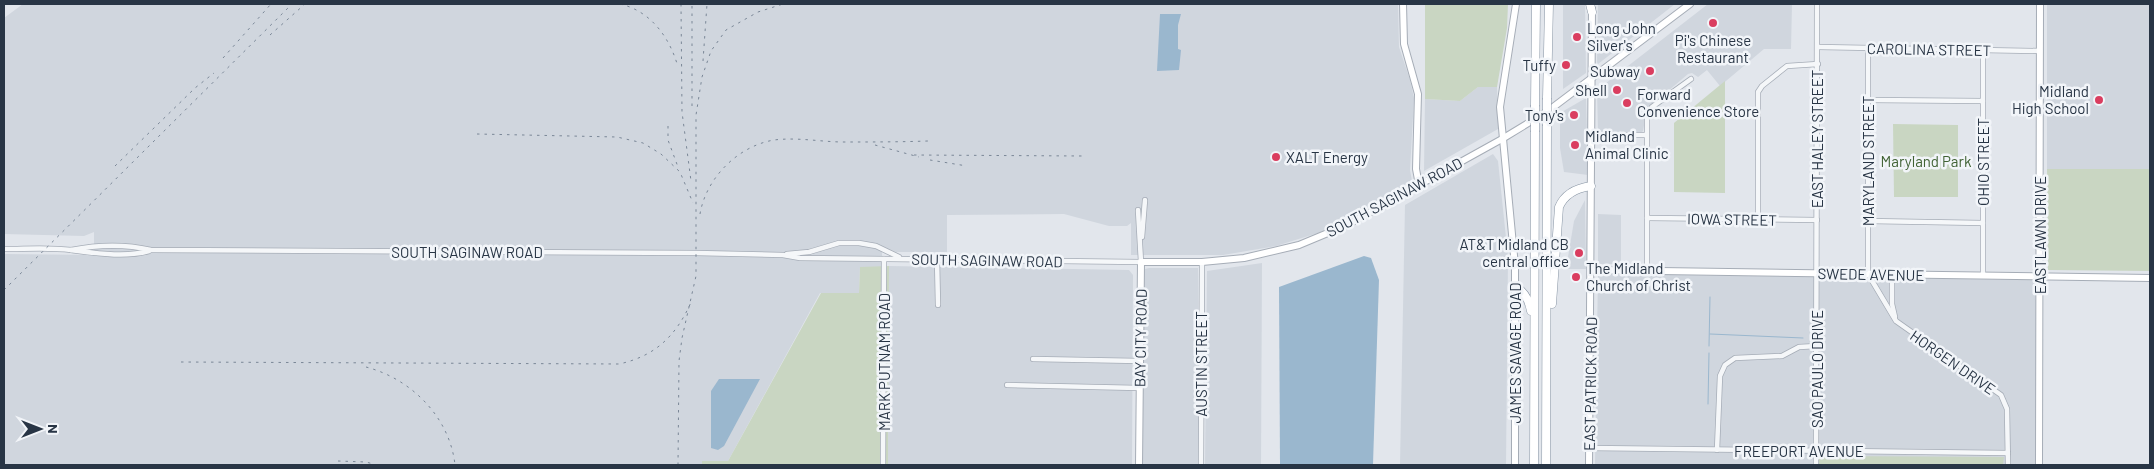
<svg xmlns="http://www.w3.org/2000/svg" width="2154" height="469" viewBox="0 0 2154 469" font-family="Barlow,sans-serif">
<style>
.built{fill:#d0d6de}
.green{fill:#c9d6c2}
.water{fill:#9ab7ce}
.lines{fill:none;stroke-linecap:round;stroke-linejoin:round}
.stream{stroke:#9ab7ce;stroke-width:1}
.street-casing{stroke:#a6adb7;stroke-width:6}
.secondary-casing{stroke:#a6adb7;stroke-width:8}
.highway-casing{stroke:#8895a4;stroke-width:9}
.street{stroke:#f5f7f9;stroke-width:4.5}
.secondary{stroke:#fff;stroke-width:6}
.highway{stroke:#fff;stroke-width:8}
.rail{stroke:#7a8797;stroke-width:1;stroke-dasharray:2.5 5;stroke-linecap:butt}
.highway-bridge-casing{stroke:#8895a4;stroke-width:9;stroke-linecap:butt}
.highway-bridge{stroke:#fff;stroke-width:8}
.poi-dot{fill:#da3d5f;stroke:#f2f5f9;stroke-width:2}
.labels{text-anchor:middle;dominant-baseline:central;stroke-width:5;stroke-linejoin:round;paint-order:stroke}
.poi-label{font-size:15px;fill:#283545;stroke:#f2f5f9;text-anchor:end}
.street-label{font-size:15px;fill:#283545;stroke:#f2f5f9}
.park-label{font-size:15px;fill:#406234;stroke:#f2f5f9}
</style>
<rect width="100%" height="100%" fill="#e2e6ec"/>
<g class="built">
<polygon points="23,4 1398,4 1399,47 1410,80 1414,98 1410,170 1412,181 1348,219 1318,233 1276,246 1223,255 1131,255 1131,223 1127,226 1109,226 1064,214 947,215 947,252 896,252 882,246 882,267 860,267 859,293 820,293 728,461 702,461 702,465 4,465 4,254 94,255 94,232 84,236 4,234 4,18"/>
<polygon points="1563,4 1585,4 1586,73 1563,89"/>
<polygon points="1598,4 1675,4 1598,64 1597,62"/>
<polygon points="1708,4 1792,4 1791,49 1764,49 1720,86 1707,70 1698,77 1692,73 1688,74 1647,109 1643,131 1641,133 1598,132 1597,90"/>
<rect x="2047" y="4" width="103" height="165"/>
<polygon points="1478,87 1497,87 1498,129 1424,171 1425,99 1460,101"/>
<polygon points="1586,98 1588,175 1564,172 1560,148 1560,113"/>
<polygon points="1493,154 1498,161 1508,257 1506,465 1400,465 1405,205"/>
<polygon points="1585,200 1586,269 1566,269 1574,221"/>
<polygon points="1598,214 1621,215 1621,264 1598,264"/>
<polygon points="1262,263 1261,465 1205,465 1207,271"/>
<polygon points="889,266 1129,270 1133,275 1132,465 888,465"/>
<polygon points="1149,268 1198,268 1199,465 1142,465 1144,272 1145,269"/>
<polygon points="1598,274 2033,280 2037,284 2036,465 1595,465"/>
</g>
<g class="green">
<polygon points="1425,4 1508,4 1507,28 1497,87 1478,87 1460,101 1425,99"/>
<polygon points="1725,81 1725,193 1674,192 1674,123"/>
<polygon points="1893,124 1958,125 1958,197 1894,197"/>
<polygon points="2047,169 2150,169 2150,271 2048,270"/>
<polygon points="889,266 888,465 702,465 702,461 728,461 821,293 859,293 860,267"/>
<polygon points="1819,456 2004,457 2003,465 1819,465"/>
</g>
<g class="water">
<polygon points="1160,14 1181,14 1178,25 1178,49 1181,50 1179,70 1157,71"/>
<polygon points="1364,256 1371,258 1379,280 1373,464 1280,465 1279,287"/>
<polygon points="719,379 760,379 724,446 718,450 711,448 711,391"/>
</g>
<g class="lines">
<g class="stream">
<polyline points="1710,334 1803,338"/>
<polyline points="1709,346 1710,297"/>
<polyline points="1708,404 1709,353"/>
</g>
<g class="street-casing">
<g id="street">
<polyline points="1818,47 2040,51"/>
<polyline points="1868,48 1868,274 1896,321 2001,395 2007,409 2008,465"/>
<polyline points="1868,100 1983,101"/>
<polyline points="1591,135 1646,135"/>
<polyline points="1647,218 1817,220"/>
<polyline points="1758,220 1758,92 1762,86 1787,66 1818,64"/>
<polyline points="1868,221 1983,223"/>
<polyline points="1142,237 1145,200"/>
<path d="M4,249C26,249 49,247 71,250C95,253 125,258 149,251"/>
<path d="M71,250C96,245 125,244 151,250L696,253L783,255L800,258L1141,262L1138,210"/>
<polyline points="787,254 809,252 839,243 859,243 876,246 899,257"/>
<polyline points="937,259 938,305"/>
<polyline points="1647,271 1647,116 1652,107 1691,79"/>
<polyline points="1892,274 1892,304 1895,317"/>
<polyline points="1983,275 1983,50"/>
<polyline points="1033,359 1140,361"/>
<polyline points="1007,385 1139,388"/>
<polyline points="1589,448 2008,453"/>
<polyline points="1717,450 1720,376 1725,365 1735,358 1782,356 1799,347 1817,346"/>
<polyline points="883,465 884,259"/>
<polyline points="1201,465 1202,262"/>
<polyline points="1816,465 1817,4"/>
</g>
</g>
<g class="secondary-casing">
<g id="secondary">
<polyline points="1403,4 1404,44 1418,94 1416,169 1419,185"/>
<polyline points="1591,270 2150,278"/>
<polyline points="1139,465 1141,262 1202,262 1244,258 1299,245 1347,225 1502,139 1548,111 1690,4"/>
<polyline points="1515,465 1515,266 1500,107 1516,4"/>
<polyline points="1589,465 1592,9"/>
<polyline points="2039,465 2040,4"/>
</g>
</g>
<g class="highway-casing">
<g id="highway">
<polyline points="1590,4 1592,12"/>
<polyline points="1547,98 1549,4"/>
<polyline points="1535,105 1536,4"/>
<path d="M1516,287C1525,292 1529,300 1531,311"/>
<path d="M1552,304L1559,207C1565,193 1577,188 1591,186"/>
<polyline points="1534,465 1535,132"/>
<polyline points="1546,465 1547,126"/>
</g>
</g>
<use href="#street" class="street"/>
<use href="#secondary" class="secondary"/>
<use href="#highway" class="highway"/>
<g class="rail">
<path d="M620,4C651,11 670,38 678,67"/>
<polyline points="681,4 682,112 691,181"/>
<polyline points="270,35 305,4"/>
<polyline points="223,58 271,4"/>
<polyline points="703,61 707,4"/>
<polyline points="692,106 692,4"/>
<polyline points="668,126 668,140 678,167"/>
<polyline points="477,134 617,137 643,143 661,154 680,172 693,203"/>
<polyline points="875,145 919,157"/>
<polyline points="914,155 1082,156"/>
<polyline points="930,160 967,166"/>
<polyline points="115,166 195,88 214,73"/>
<path d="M700,214C706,178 738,146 774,140C798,137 821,142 844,142C872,142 900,142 928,141"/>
<polyline points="4,290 292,4"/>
<path d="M181,362L619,364C656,356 677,335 692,300"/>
<path d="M366,367C412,379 450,418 455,465"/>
<polyline points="338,461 366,462 377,465"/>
<polyline points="678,465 679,361 682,338 696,276 696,115 702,77 711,51 726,30 758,12 783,4"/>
</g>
<g class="highway-bridge-casing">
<g id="highway-bridge">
<polyline points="1547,98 1547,126"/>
<polyline points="1535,132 1535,105"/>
</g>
</g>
<use href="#highway-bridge" class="highway-bridge"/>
</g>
<g class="poi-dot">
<circle cx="1713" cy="23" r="5"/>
<circle cx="1577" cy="37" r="5"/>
<circle cx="1566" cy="65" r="5"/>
<circle cx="1650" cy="71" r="5"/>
<circle cx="1617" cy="90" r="5"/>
<circle cx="2099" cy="100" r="5"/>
<circle cx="1627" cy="103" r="5"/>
<circle cx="1574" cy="115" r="5"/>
<circle cx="1575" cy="145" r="5"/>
<circle cx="1276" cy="157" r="5"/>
<circle cx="1579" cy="253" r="5"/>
<circle cx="1576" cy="277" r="5"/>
</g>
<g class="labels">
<g class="poi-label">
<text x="1587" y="28" text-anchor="start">Long John<tspan x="1587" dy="17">Silver's</tspan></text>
<text x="1713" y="40" text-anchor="middle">Pi's Chinese<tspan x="1713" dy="17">Restaurant</tspan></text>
<text x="1556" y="65">Tuffy</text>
<text x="1640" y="71">Subway</text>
<text x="1607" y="90">Shell</text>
<text x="2089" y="91">Midland<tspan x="2089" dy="17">High School</tspan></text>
<text x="1637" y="94" text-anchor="start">Forward<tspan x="1637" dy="17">Convenience Store</tspan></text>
<text x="1564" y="115">Tony's</text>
<text x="1585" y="136" text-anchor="start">Midland<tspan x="1585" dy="17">Animal Clinic</tspan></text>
<text x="1286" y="157" text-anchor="start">XALT Energy</text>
<text x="1569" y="244">AT&amp;T Midland CB<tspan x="1569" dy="17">central office</tspan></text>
<text x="1586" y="268" text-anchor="start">The Midland<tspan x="1586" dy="17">Church of Christ</tspan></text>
</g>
<g class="street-label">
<text transform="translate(1929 49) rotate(1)">CAROLINA STREET</text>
<text transform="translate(1817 139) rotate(-90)">EAST HALEY STREET</text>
<text transform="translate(1868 161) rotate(-90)">MARYLAND STREET</text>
<text transform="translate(1983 162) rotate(-90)">OHIO STREET</text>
<text transform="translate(1394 197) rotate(-28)">SOUTH SAGINAW ROAD</text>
<text transform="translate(1732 219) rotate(1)">IOWA STREET</text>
<text transform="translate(2040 235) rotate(-90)">EASTLAWN DRIVE</text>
<text x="467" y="252">SOUTH SAGINAW ROAD</text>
<text transform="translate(987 260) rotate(1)">SOUTH SAGINAW ROAD</text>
<text transform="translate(1871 274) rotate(1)">SWEDE AVENUE</text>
<text transform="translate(1140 338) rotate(-89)">BAY CITY ROAD</text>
<text transform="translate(1515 353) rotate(-90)">JAMES SAVAGE ROAD</text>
<text transform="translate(884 362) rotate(-90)">MARK PUTNAM ROAD</text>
<text transform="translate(1953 362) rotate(35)">HORGEN DRIVE</text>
<text transform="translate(1201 364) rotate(-90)">AUSTIN STREET</text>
<text transform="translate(1817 369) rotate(-90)">SAO PAULO DRIVE</text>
<text transform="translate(1590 384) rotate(-89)">EAST PATRICK ROAD</text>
<text x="1799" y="451">FREEPORT AVENUE</text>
</g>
<g class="park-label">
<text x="1926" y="161">Maryland Park</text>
</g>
</g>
<rect width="2154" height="469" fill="none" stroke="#283545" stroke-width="10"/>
<g transform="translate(40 429) rotate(90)" stroke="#f2f5f9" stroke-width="4" paint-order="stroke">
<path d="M0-4L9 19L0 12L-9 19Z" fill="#283545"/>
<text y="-8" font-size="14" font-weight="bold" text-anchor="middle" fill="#283545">N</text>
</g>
</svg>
